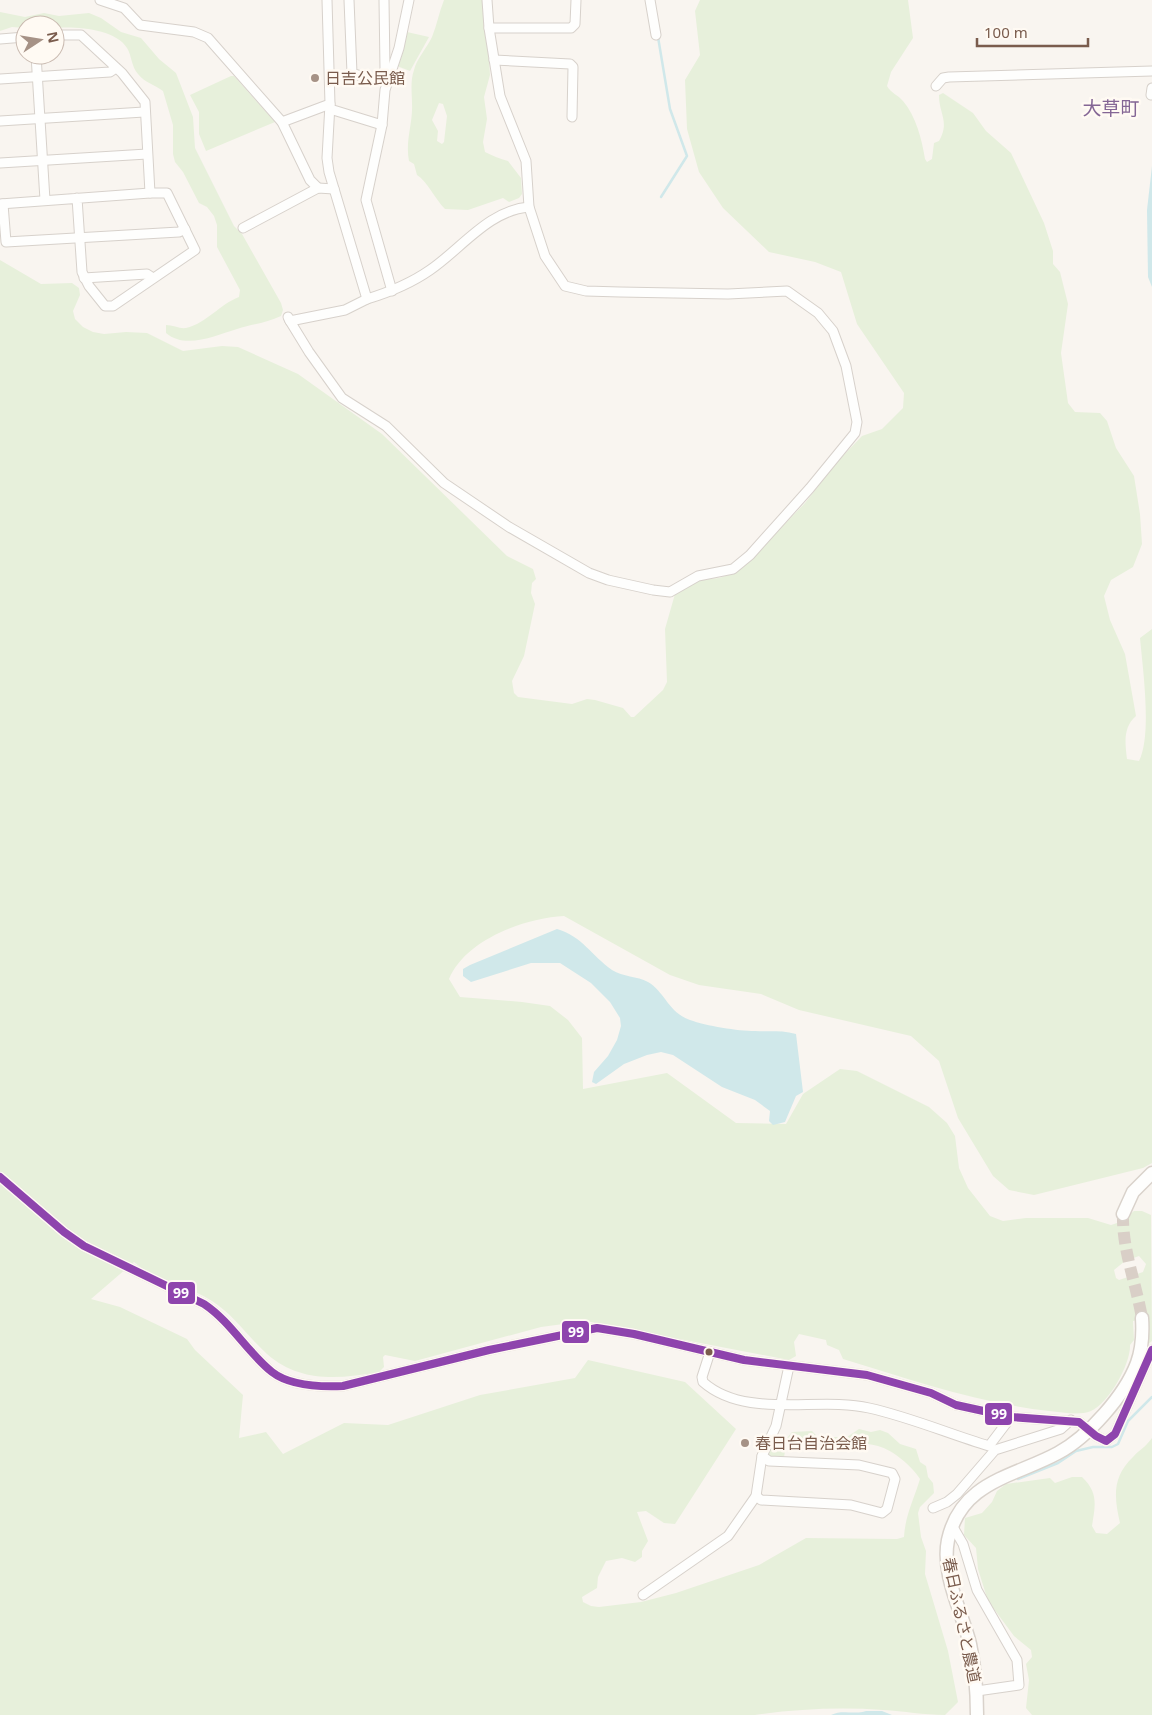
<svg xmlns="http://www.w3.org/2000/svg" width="1152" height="1715" viewBox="0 0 1152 1715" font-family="'Noto Sans','Noto Sans JP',sans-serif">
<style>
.green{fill:#e7f0db;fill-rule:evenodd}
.water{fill:#d0e8ea}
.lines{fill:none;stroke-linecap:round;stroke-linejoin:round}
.stream{stroke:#d0e8ea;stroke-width:2.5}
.secondary-tunnel{stroke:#d9cfc7;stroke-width:12;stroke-dasharray:12 6;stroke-linecap:butt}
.street-casing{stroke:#d7d1cb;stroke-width:11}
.secondary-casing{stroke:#d9d2cb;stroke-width:15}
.street{stroke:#fefefd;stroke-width:9}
.secondary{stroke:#fefefd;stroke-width:12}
.bus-1-casing{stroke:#fffaf3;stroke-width:11}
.bus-1{stroke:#8e44ad;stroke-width:8}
.poi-dot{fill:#a69286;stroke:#fffaf3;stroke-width:2}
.bus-dot{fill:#7a5c4d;stroke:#fffaf3;stroke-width:2}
.labels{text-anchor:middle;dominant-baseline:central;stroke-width:5;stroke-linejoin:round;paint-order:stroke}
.poi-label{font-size:16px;fill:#7a5c4d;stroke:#fffaf3;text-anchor:start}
.street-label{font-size:16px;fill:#7a5c4d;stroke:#fffaf3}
.quarter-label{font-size:19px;fill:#846695;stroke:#fffaf3}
.line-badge{stroke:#fffaf3;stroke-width:2}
.badge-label{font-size:14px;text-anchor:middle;font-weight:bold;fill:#fff}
</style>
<rect width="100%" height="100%" fill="#f9f5f0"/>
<g class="green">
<path d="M444,0H485L490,75L484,97L487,119L483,142L485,152C493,156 500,159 508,161L521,178L522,194L519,198L509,202L503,198L468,210L445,209C435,199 427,181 417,175L414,164L409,161C405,141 413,123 412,104C412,94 410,81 414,70C417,58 427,48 432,37C437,25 439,12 444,0ZM439,103L443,104L447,116L444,142L442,144L437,141L438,131L432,120Z"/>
<path d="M700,0H908L913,38L891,72L887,86C891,93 898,95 903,101C916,116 922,140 925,159L927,162L932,159L934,143L939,141C950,121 939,115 939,95L943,93L973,113L986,131L1011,153L1044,223L1053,251V264L1060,272L1068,304L1061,353L1068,403L1075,412L1100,413L1107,421L1116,448L1134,476L1140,514L1142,544L1133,567L1111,580L1104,596L1110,620L1125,654L1136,716C1123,727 1125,743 1127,759L1139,761C1152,735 1143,671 1140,638L1152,629V1163L1143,1168L1034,1195L1009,1190L993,1176L958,1118L939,1061L911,1036L799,1010L761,994L699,985L670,975L564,916C524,918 465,940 449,979L460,997L522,1002L550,1006L568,1020L582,1038L583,1089L667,1073L736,1123L786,1124L803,1094L840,1069L857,1071L929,1107L947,1123L955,1136L959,1168L968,1188L990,1216L1003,1221L1026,1218H1088L1111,1225L1120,1222L1134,1211H1142L1151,1215L1152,1341L1147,1345L1149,1325L1146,1319L1133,1321L1134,1340L1130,1345C1131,1363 1109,1403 1091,1411C1078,1416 1063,1412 1049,1411C978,1403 912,1380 843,1359L839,1350L827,1345L826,1340L799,1334L794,1342L796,1356L789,1360L586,1321L541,1327L415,1361L385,1355L383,1357L384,1367L379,1372C339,1379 300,1383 267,1354C248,1337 234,1315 212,1301C187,1285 157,1282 134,1262L91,1299L120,1307L187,1339L195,1350L243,1395L239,1438L266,1432L283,1454L344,1423L388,1425L480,1395L575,1378L588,1360L685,1382L736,1429L675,1524L664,1523L646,1511L637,1512L648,1541L642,1551V1557L635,1562L622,1558L606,1561L598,1577L597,1588L582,1597L583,1602L591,1606L599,1607L641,1602L676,1593L759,1565L806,1538L897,1539L904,1537C905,1516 914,1499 920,1479C912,1466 893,1450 878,1446C854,1440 814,1440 790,1443L787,1438L792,1432L812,1431L818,1437H847L859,1429L871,1432L880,1430L888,1433L900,1444L916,1449L920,1462L926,1466L928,1477L933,1483L934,1493L920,1507L918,1513L921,1537L926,1551L925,1574L948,1651L958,1702L945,1715C924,1715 904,1711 883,1710C840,1707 797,1709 755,1715H0V260L41,284L72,283L79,288L80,295L73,311L75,319L83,327L93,332L104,334L126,332L147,333L183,351L222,346L238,347L298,374L382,434L507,556L533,569L536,579L532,583L531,593L535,604L524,656L512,681L514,693L518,697L572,704L587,699L595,700L623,708L631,717H634L663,690L667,682L665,629L675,594L699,580L719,578L737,572L748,562L805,503L838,461L862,436L882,429L903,408L904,393L857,324L841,272L815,262L769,252L723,208L699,172L687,129L685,80L700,55L695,11ZM1139,1256L1146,1264L1143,1272L1119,1280L1116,1278L1114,1270L1125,1261Z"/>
<path d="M0,12L25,17L44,13L59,16L89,13L101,18L121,32L141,38L159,59L176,73L193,117L195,148L234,226L242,234L281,303L283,310L281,316C267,323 252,324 237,329C216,335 186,350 166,333V325C173,325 180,329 186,328C207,323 220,304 239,297L240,290L217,247V225L214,216L207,207L199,203L183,172L175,162L173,154V125L163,91C154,84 145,83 138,74C131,66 132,56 127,48C116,29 75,26 55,28V25H25V28L12,27L0,31Z"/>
<polygon points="407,32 429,37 410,71 397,66"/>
<polygon points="231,76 234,76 275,122 206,151 199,134 199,112 190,95"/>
<path d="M1152,1438V1715H1032L1026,1708L1029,1680L1026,1664L1032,1657L1031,1650L1014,1636L988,1601L978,1569L976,1548L964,1535L965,1518L982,1513L992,1502L997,1491L1006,1484L1050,1478L1055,1483L1072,1477H1082C1099,1493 1095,1506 1092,1526L1096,1533L1107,1534L1120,1523C1114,1497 1112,1477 1133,1457C1141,1448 1144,1449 1152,1438Z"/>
<polygon points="786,1443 784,1458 769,1457 766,1454 770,1449"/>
</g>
<g class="water">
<polygon points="1152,166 1152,287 1148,277 1147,210"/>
<path d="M557,929C582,936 592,956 612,970C623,977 637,976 648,982C665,992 668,1012 690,1020C706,1026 738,1031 755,1031C770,1032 782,1030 796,1034L803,1092L796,1096L785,1122L773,1125L769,1121L770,1111L755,1100L722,1087L673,1055L661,1052L647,1055L624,1064L596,1084L592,1082L594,1072L608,1056L617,1040L621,1026L620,1018L610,1002L591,983L560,963H531L471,982L463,976V969L470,965Z"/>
<path d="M866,1711H882L892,1715H831C842,1709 855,1715 866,1711Z"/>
</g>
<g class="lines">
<g class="stream">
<polyline points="658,37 670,109 687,156 661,197"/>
<polyline points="1018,1479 1058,1463 1076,1451 1093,1447 1112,1447 1118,1444 1128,1421 1152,1397"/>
</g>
<path class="secondary-tunnel" d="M1123,1214C1122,1249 1136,1283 1142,1318"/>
<g class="street-casing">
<g id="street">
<polyline points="100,0 124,8 140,25 194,32 208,38 282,122 310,180 318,188"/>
<polyline points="349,0 352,73 374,81 381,78 385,69 384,0"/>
<polyline points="650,0 656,35"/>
<polyline points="489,28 571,28 575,24 576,0"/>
<polyline points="55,35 81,35 122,73 145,102 150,193"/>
<polyline points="0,39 25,37"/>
<polyline points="36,55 45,200"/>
<polyline points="494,60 570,64 573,67 572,117"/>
<polyline points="0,79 110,72 116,68"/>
<polyline points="936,86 943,78 949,77 1152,71"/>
<polyline points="1151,95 1152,88"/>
<path d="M330,104L327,158L329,172L367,299C390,292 410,284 430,270C461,249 489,210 529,207"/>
<polyline points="330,109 382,125 385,90 399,48 409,0"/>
<polyline points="0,121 144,112"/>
<polyline points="282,122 330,104 327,0"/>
<polyline points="382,125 366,200 392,291"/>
<polyline points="0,163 147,154"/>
<polyline points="0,204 150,193 167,193 195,250 113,306 105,306 89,286 82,272 77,198"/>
<polyline points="3,204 6,242 179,232 185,229"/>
<polyline points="243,228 318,188 334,189"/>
<polyline points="84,278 147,274 153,278"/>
<polyline points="288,317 290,321 345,310 367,299"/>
<polyline points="290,321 309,352 342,398 386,426 444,483 509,527 589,573 608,580 653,590 670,592 698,576 733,569 750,555 810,488 855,433 857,422 846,366 833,331 818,313 787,291 728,294 620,292 586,291 565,286 545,256 529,207 526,161 500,96 489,28 487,0"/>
<path d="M0,1177L64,1232L84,1246L204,1304C231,1322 247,1352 272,1372C290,1386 321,1387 343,1386L489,1350L597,1328L634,1334L744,1360L867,1375L931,1393L956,1405L1011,1417L1079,1422L1096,1436L1106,1441L1115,1434L1152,1350"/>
<path d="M710,1352L702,1377L703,1382C746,1420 818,1396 869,1408C910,1417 949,1434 989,1446L1011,1417"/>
<polyline points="756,1496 761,1500 851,1505 882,1513 887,1509 895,1479 892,1473 859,1465 769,1461 762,1456"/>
<polyline points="933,1508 947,1502 957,1494 995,1450 1061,1429 1071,1420"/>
<polyline points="953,1527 963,1544 977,1590 1017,1660 1019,1685 977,1691"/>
<polyline points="643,1595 728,1536 756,1496 762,1456 776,1426 789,1366"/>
</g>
</g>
<g class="secondary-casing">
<g id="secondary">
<polyline points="1123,1214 1133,1192 1152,1173"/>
<path d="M977,1715C977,1691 975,1667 970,1644C962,1612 941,1574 948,1540C961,1481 1014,1477 1058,1453C1088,1437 1125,1395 1137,1363C1142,1349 1143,1333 1142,1318"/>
</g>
</g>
<use href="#street" class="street"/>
<use href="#secondary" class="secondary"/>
<g class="bus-1-casing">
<path id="bus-1" d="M0,1177L64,1232L84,1246L204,1304C231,1322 247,1352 272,1372C290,1386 321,1387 343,1386L489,1350L597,1328L634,1334L744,1360L867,1375L931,1393L956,1405L1011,1417L1079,1422L1096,1436L1106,1441L1115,1434L1152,1350"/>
</g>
<use href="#bus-1" class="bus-1"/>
</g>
<g class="poi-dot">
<circle cx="315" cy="78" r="5"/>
<circle cx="745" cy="1443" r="5"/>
</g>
<circle class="bus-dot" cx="709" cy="1352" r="4.5"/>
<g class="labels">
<g class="poi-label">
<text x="325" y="78">日吉公民館</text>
<text x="755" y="1443">春日台自治会館</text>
</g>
<g class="street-label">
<text transform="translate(962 1620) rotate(78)">春日ふるさと農道</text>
</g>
<g class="quarter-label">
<text x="1111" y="108">大草町</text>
</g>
</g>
<g class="line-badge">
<rect x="167" y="1281" width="29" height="24" rx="5" fill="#8e44ad"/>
<rect x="561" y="1320" width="29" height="24" rx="5" fill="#8e44ad"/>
<rect x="984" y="1402" width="29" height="24" rx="5" fill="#8e44ad"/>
</g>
<g class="badge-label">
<text x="181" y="1298">99</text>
<text x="576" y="1337">99</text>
<text x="999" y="1419">99</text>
</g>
<g transform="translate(40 40) rotate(78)"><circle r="24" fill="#fffaf3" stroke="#cabbb1"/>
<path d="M0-4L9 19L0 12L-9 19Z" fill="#a69286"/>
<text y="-8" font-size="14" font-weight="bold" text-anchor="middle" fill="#7a5c4d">N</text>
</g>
<path d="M977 38v8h111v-8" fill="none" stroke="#7a5c4d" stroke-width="2.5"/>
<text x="984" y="38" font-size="15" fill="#7a5c4d" stroke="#fffaf3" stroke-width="4" paint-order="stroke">100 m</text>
</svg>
